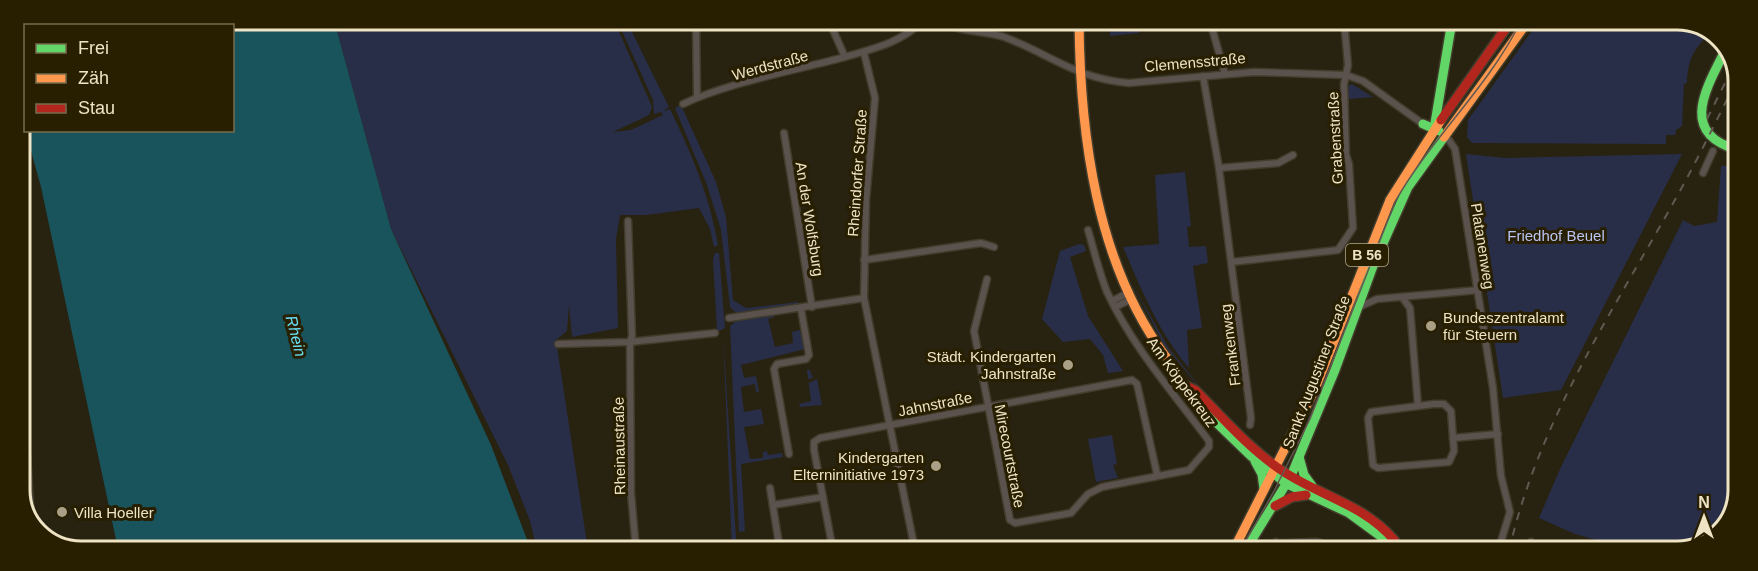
<svg xmlns="http://www.w3.org/2000/svg" width="1758" height="571" viewBox="0 0 1758 571" font-family="Helvetica,sans-serif">
<style>
.green{fill:#292e48}
.water{fill:#19535c}
.lines{fill:none;stroke-linecap:round;stroke-linejoin:round}
.street-casing{stroke:#413c2b;stroke-width:9}
.fast-casing{stroke:#413c2b;stroke-width:12}
.slow-casing{stroke:#413c2b;stroke-width:12}
.jam-casing{stroke:#413c2b;stroke-width:12}
.street{stroke:#5b524e;stroke-width:6}
.fast{stroke:#63d668;stroke-width:9}
.slow{stroke:#ff974d;stroke-width:9}
.jam{stroke:#b3261e;stroke-width:9}
.tram{stroke:#615951;stroke-width:1.5}
.rail{stroke:#615951;stroke-width:2;stroke-dasharray:8 8;stroke-linecap:butt}
.poi-dot{fill:#a9a085;stroke:#281e00;stroke-width:2}
.labels{text-anchor:middle;dominant-baseline:central;stroke-width:6;stroke-linejoin:round;paint-order:stroke}
.shield{fill:#281e00;stroke:#b3a989;stroke-width:1.5}
.shield-label{font-size:14px;font-weight:bold;fill:#eee4c4}
.street-label{font-size:15px;fill:#eee4c4;stroke:#281e00}
.park-label{font-size:15px;fill:#b8c5f4;stroke:#281e00}
.poi-label{font-size:15px;fill:#eee4c4;stroke:#281e00;text-anchor:start}
.water-label{font-size:16px;font-style:italic;fill:#69e1f9;stroke:#281e00}
.rim{fill:none;stroke:#eee4c4;stroke-width:3}
</style>
<rect width="100%" height="100%" fill="#282210"/>
<g class="green">
<path d="M334,20H614L652,107L649,115L613,132L631,130L663,115L661,112L654,114L653,100L617,20H626L669,107L662,112L670,109C691,152 710,197 718,245L714,247L710,229L699,208L647,215H620L616,239L618,328L572,337L569,305L567,331L556,340L588,550H537L530,521L508,465L391,229Z"/>
<polygon points="1110,21 1139,21 1139,33 1110,36"/>
<path d="M1539,21L1693,22L1710,33C1693,50 1688,59 1687,83L1684,84L1682,126L1676,130L1675,135H1666V144L1472,143L1467,137L1468,120Z"/>
<polygon points="1352,84 1373,97 1348,99 1348,86"/>
<polygon points="681,105 716,182 726,217 733,300 746,308 798,302 799,307 737,314 730,307 721,230 707,185 675,108"/>
<polygon points="1466,154 1505,158 1682,154 1561,390 1503,398"/>
<polygon points="1738,165 1737,463 1729,465 1736,507 1715,539 1677,551 1624,551 1611,549 1603,542 1575,534 1539,518 1560,469 1683,220 1694,226 1717,222 1721,166"/>
<path d="M1185,172L1191,226L1187,227L1189,247L1206,246L1208,263L1193,266L1202,328L1187,330L1189,368C1159,333 1141,289 1123,247L1159,244L1155,175Z"/>
<polygon points="1079,244 1084,245 1086,251 1070,257 1088,316 1123,371 1108,373 1103,355 1090,339 1063,342 1042,319 1060,251"/>
<polygon points="715,253 719,253 725,328 717,332 713,259"/>
<polygon points="1132,283 1168,347 1215,406 1164,345"/>
<polygon points="1129,306 1188,398 1239,454 1187,399"/>
<polygon points="774,314 774,317 768,319 775,347 793,343 792,332 800,330 805,349 741,365 744,378 756,376 759,392 756,392 755,384 741,387 744,412 761,409 764,424 744,427 750,459 763,458 763,452 767,451 768,455 782,453 783,457 741,464 745,531 739,532 730,326 737,320"/>
<polygon points="723,334 736,538 734,550 732,550"/>
<polygon points="807,370 810,370 813,378 808,379 809,383 817,379 822,405 800,407 799,404 811,401"/>
<polygon points="1112,435 1117,464 1113,465 1118,478 1096,482 1088,439"/>
</g>
<polygon class="water" points="81,20 334,20 391,229 491,445 531,550 118,549 41,187 20,111 20,81 25,67 26,130 232,130 232,26 67,25"/>
<g class="lines">
<g class="street-casing">
<g id="street">
<polyline points="696,20 697,97"/>
<polyline points="829,21 845,57"/>
<path d="M941,21C958,33 984,30 1004,37C1050,54 1076,79 1129,83L1254,72L1346,75L1363,81L1423,124"/>
<polyline points="1210,21 1225,74"/>
<polyline points="864,53 875,98 866,200 864,298 915,550"/>
<polyline points="1203,76 1219,168 1251,418 1250,425"/>
<path d="M683,104C727,83 792,71 841,58C872,49 899,44 923,21"/>
<polyline points="784,133 812,307"/>
<polyline points="1446,136 1455,149 1493,388 1501,476 1510,512 1498,551"/>
<polyline points="1219,168 1278,163 1293,155"/>
<polyline points="1703,173 1713,151"/>
<polyline points="628,221 632,336 630,342 631,493 636,550"/>
<polyline points="864,260 981,243 994,247"/>
<polyline points="1232,262 1338,250 1353,228 1349,164 1346,155 1344,84 1348,65 1344,21"/>
<path d="M987,279L974,331L1010,520L1015,523L1071,513L1088,494L1102,487L1189,470L1209,447V441C1174,394 1132,346 1107,292C1099,272 1094,250 1088,230"/>
<polyline points="1402,297 1410,308 1418,406"/>
<polyline points="1112,301 1130,292"/>
<polyline points="1115,307 1132,299"/>
<polyline points="1359,307 1377,299 1479,290"/>
<polyline points="729,318 864,298"/>
<polyline points="558,344 630,342 715,333"/>
<polygon points="1434,404 1444,404 1451,411 1454,451 1449,462 1378,468 1373,465 1368,418 1371,412"/>
<polyline points="20,431 27,455 31,522"/>
<polyline points="1453,438 1498,434"/>
<polyline points="789,454 774,369 777,364 806,359 809,355 801,309"/>
<polyline points="770,488 780,550"/>
<polyline points="773,505 823,497"/>
<polyline points="1276,542 1279,551"/>
<polyline points="1250,544 1316,542 1321,543 1325,551"/>
<polyline points="833,550 814,450 814,442 820,438 1132,380 1137,384 1157,474 1154,477"/>
<polyline points="1529,551 1531,542"/>
</g>
</g>
<g class="fast-casing">
<g id="fast">
<path d="M1727,47C1707,87 1677,133 1738,150"/>
<polyline points="1423,124 1439,131"/>
<polyline points="1434,129 1452,21"/>
<polyline points="1166,357 1189,396 1251,456 1287,484 1349,513 1401,551"/>
<polyline points="1299,457 1304,475 1312,486"/>
<polyline points="1255,461 1262,474 1264,489"/>
<polyline points="1245,551 1291,476 1335,370 1373,266 1408,187 1444,137"/>
</g>
</g>
<g class="slow-casing">
<g id="slow">
<path d="M1079,21C1080,134 1096,263 1166,357"/>
<polyline points="1444,137 1528,21"/>
<polyline points="1233,551 1315,389 1390,200 1441,120"/>
</g>
</g>
<g class="jam-casing">
<g id="jam">
<polyline points="1441,120 1511,21"/>
<path d="M1186,386L1195,390C1223,418 1250,450 1284,472C1321,496 1364,505 1394,540"/>
<polyline points="1275,506 1292,497 1306,495"/>
</g>
</g>
<use href="#street" class="street"/>
<use href="#fast" class="fast"/>
<use href="#slow" class="slow"/>
<use href="#jam" class="jam"/>
<path class="tram" d="M1240,551L1274,491L1310,419L1395,202C1431,138 1488,88 1521,21"/>
<g class="rail">
<polyline points="1707,119 1734,65"/>
<path d="M1509,551C1537,426 1609,317 1671,207C1695,165 1716,121 1738,78"/>
</g>
</g>
<g class="poi-dot">
<circle cx="1431" cy="326" r="6"/>
<circle cx="1068" cy="365" r="6"/>
<circle cx="936" cy="466" r="6"/>
<circle cx="62" cy="512" r="6"/>
</g>
<g class="labels">
<rect class="shield" x="1346" y="244" width="42" height="22" rx="4.5"/>
<g class="shield-label">
<text x="1367" y="255">B 56</text>
</g>
<g class="street-label">
<text transform="translate(1195 62) rotate(-5)">Clemensstraße</text>
<text transform="translate(770 65) rotate(-15)">Werdstraße</text>
<text transform="translate(1335 138) rotate(-93)">Grabenstraße</text>
<text transform="translate(857 173) rotate(-86)">Rheindorfer Straße</text>
<text transform="translate(810 219) rotate(81)">An der Wolfsburg</text>
<text transform="translate(1483 246) rotate(81)">Platanenweg</text>
<text transform="translate(1230 345) rotate(-97)">Frankenweg</text>
<text transform="translate(1316 372) rotate(-69)">Sankt Augustiner Straße</text>
<text transform="translate(1182 382) rotate(54)">Am Köppekreuz</text>
<text transform="translate(935 404) rotate(-11)">Jahnstraße</text>
<text transform="translate(619 446) rotate(-91)">Rheinaustraße</text>
<text transform="translate(1010 456) rotate(79)">Mirecourtstraße</text>
</g>
<g class="park-label">
<text x="1556" y="235">Friedhof Beuel</text>
</g>
<g class="poi-label">
<text x="1443" y="317">Bundeszentralamt<tspan x="1443" dy="17">für Steuern</tspan></text>
<text x="1056" y="356" text-anchor="end">Städt. Kindergarten<tspan x="1056" dy="17">Jahnstraße</tspan></text>
<text x="924" y="457" text-anchor="end">Kindergarten<tspan x="924" dy="17">Elterninitiative 1973</tspan></text>
<text x="74" y="512">Villa Hoeller</text>
</g>
<g class="water-label">
<text transform="translate(296 336) rotate(76)">Rhein</text>
</g>
</g>
<path d="M0 0H1758V571H0ZM81 30H1677A51 51 0 0 1 1728 81V490A51 51 0 0 1 1677 541H81A51 51 0 0 1 30 490V81A51 51 0 0 1 81 30Z" fill="#281e00" fill-rule="evenodd"/>
<path class="rim" d="M81 30H1677A51 51 0 0 1 1728 81V490A51 51 0 0 1 1677 541H81A51 51 0 0 1 30 490V81A51 51 0 0 1 81 30Z"/>
<rect x="24" y="24" width="210" height="108" fill="#281e00" stroke="#776d4e" stroke-width="1.5"/>
<rect x="36" y="44" width="30" height="9" fill="#63d668" stroke="#776d4e" stroke-width="1.5"/>
<text x="78" y="54" font-size="18" fill="#eee4c4">Frei</text>
<rect x="36" y="74" width="30" height="9" fill="#ff974d" stroke="#776d4e" stroke-width="1.5"/>
<text x="78" y="84" font-size="18" fill="#eee4c4">Zäh</text>
<rect x="36" y="104" width="30" height="9" fill="#b3261e" stroke="#776d4e" stroke-width="1.5"/>
<text x="78" y="114" font-size="18" fill="#eee4c4">Stau</text>
<g transform="translate(1704 517)" stroke="#281e00" stroke-width="4.5" paint-order="stroke">
<path d="M0-4.5L10 22L0 15L-10 22Z" fill="#eee4c4"/>
<text y="-9" font-size="16" font-weight="bold" text-anchor="middle" fill="#eee4c4">N</text>
</g>
</svg>
